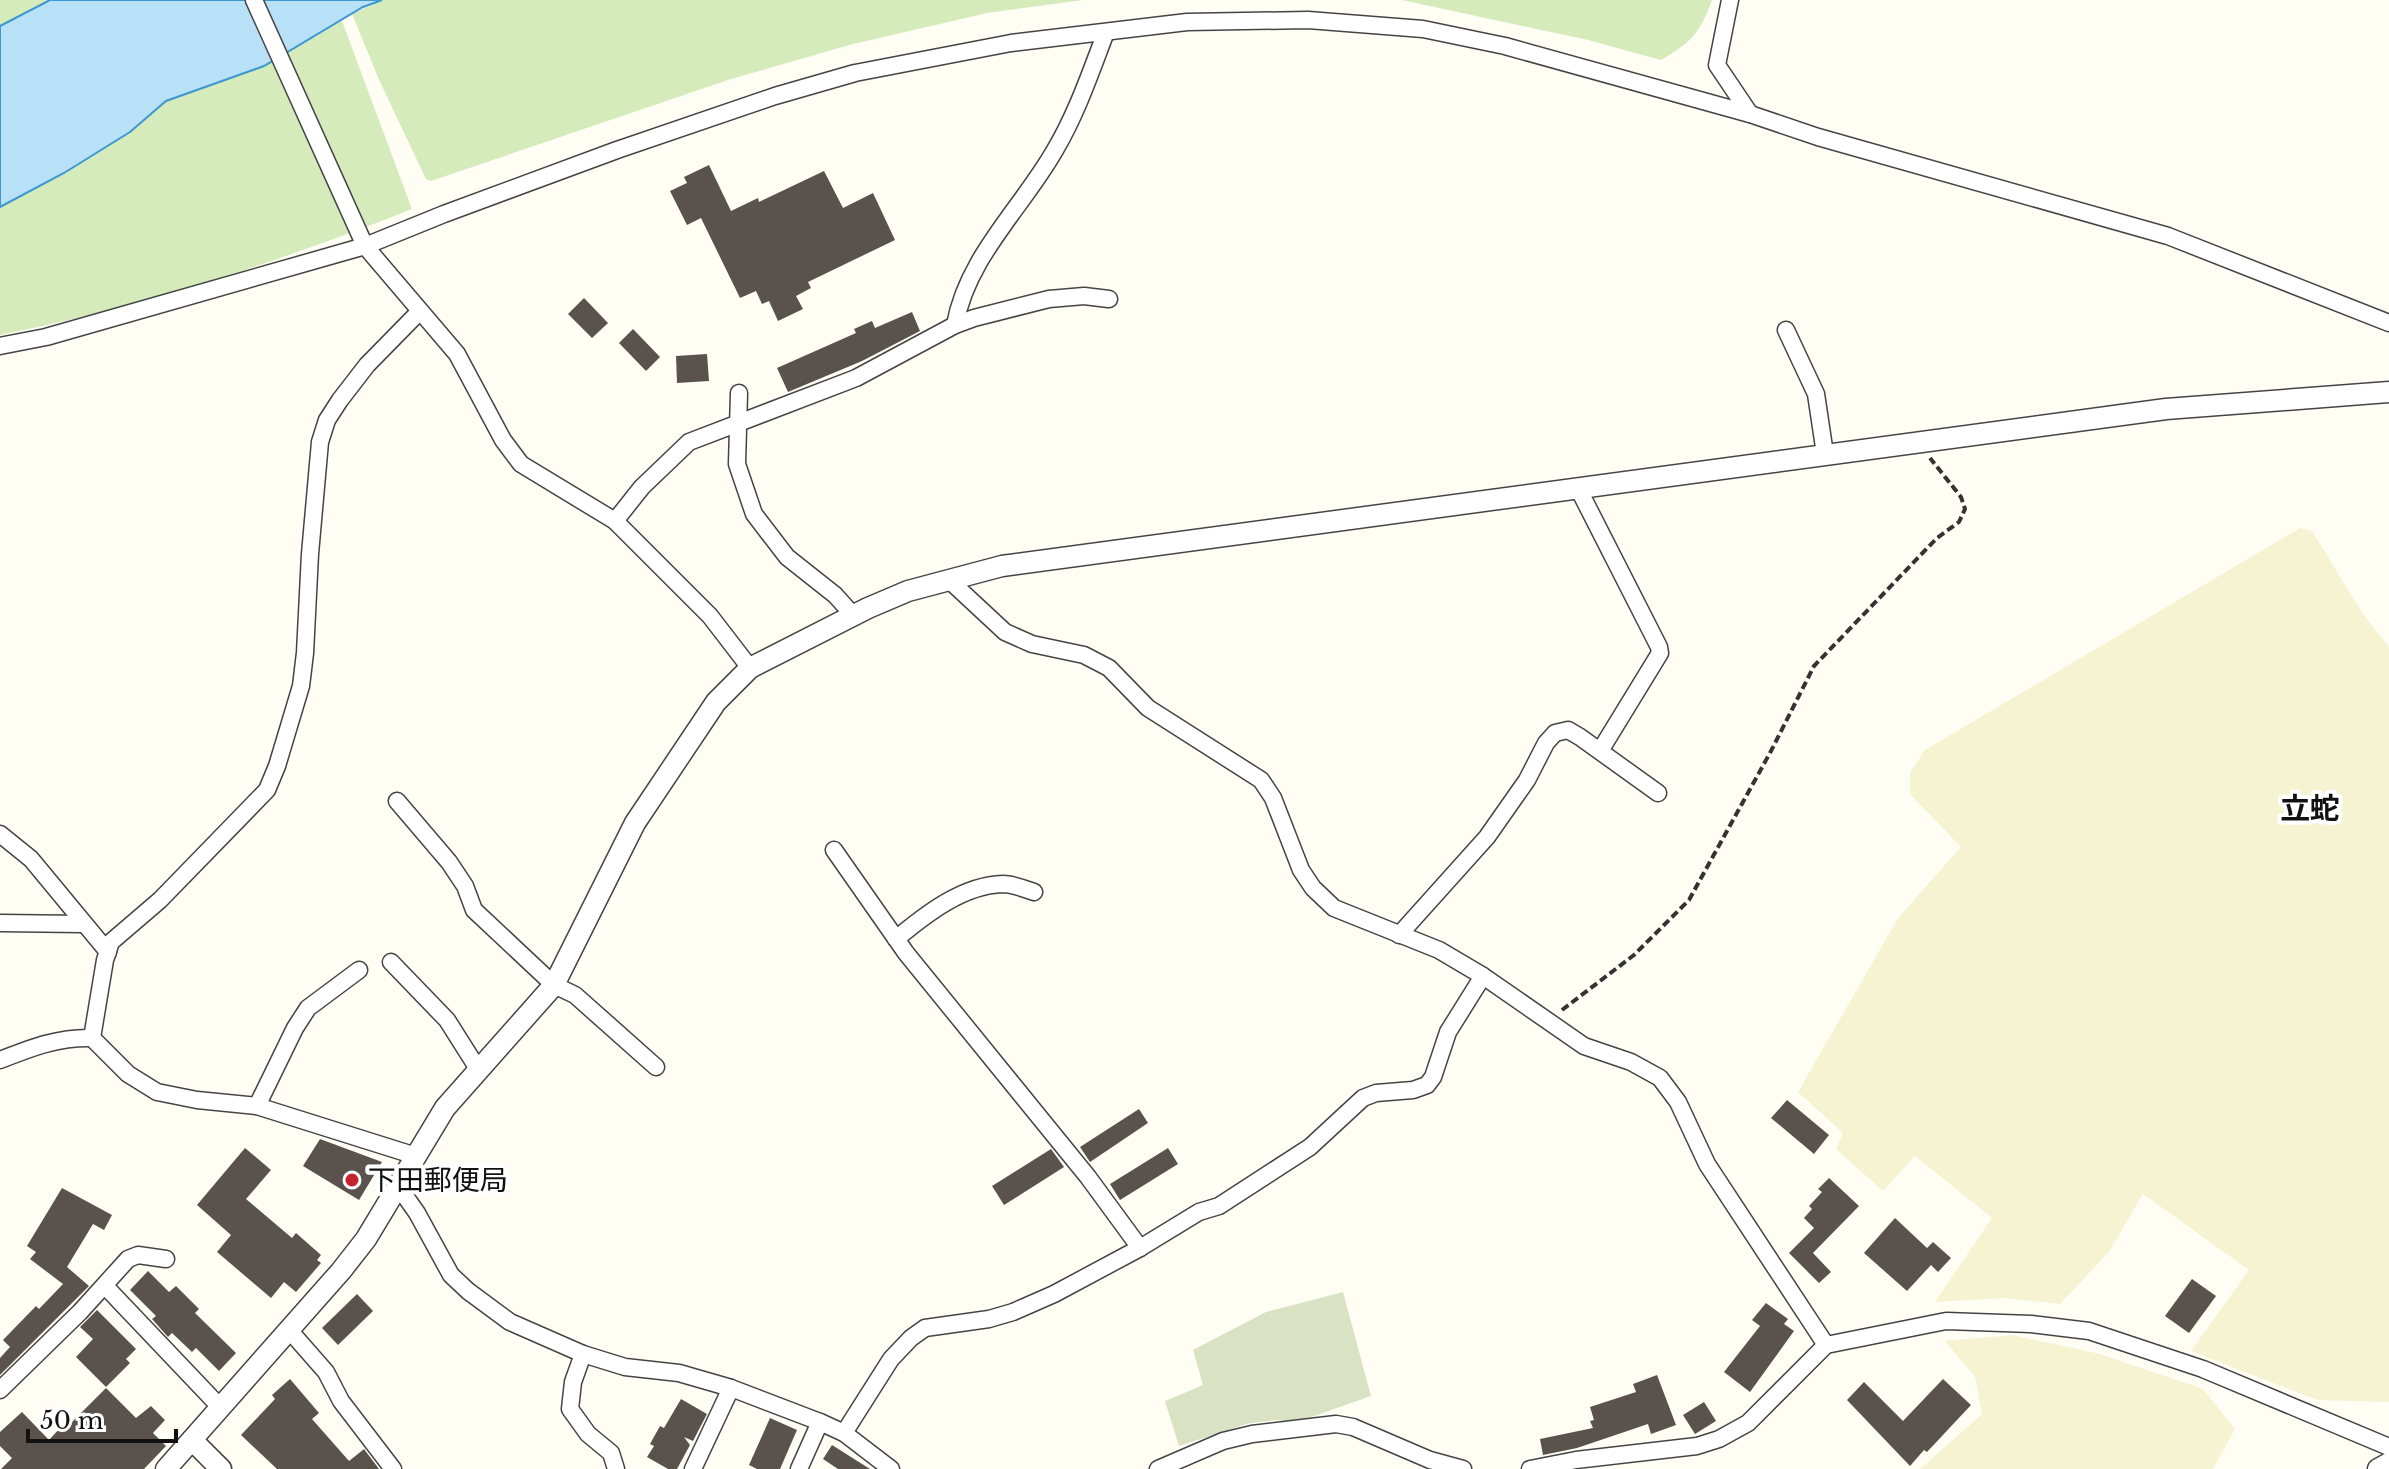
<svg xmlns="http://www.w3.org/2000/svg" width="2389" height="1469" viewBox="0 0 2389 1469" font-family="'Libre Baskerville','Noto Sans JP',serif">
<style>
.farmland{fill:#f6f3d3}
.green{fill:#d5ebbc}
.cemetery{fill:#d9e3c3}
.water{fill:#b8e1f8;stroke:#3d97d0;stroke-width:2}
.building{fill:#5a524d}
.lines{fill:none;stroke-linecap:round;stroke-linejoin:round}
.minor-casing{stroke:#444;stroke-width:19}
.tertiary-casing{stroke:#444;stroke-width:23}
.path{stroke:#333;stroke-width:4;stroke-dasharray:8 4;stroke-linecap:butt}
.minor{stroke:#fff;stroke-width:16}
.tertiary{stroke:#fff;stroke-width:20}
.poi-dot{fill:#c5242e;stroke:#fff;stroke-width:3}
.labels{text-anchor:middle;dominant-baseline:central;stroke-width:8;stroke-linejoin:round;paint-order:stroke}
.poi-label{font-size:28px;fill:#111;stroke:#fff;text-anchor:start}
.neighbourhood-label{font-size:30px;font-weight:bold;fill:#111;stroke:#fff}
</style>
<rect width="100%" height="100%" fill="#fffdf4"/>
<g class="farmland">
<polygon points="2300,528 2312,531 2363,614 2389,647 2389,1402 2317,1400 2191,1351 2249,1270 2143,1194 2109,1252 2060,1304 2005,1298 1935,1302 1992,1218 1915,1156 1883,1191 1836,1149 1843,1133 1798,1092 1898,918 1961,847 1910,794 1910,773 1925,750"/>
<polygon points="2012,1335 2100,1354 2203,1389 2235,1429 2213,1469 1920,1469 1982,1414 1975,1377 1945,1341"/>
</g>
<g class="green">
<polygon points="0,0 50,0 0,26"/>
<polygon points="382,0 1083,0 987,13 849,45 728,80 431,181 426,179 380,82 352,14"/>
<path d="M1402,0H1712C1700,33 1692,42 1661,60L1588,40Z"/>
<path d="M342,21L412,209C279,262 140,307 0,335V207L64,173L130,132L166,101L264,66Z"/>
</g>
<polygon class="cemetery" points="1343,1292 1371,1396 1294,1423 1278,1420 1250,1423 1179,1446 1165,1401 1203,1385 1193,1350 1266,1312"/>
<polygon class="water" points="50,0 382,0 363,7 264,66 166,101 130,132 64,173 0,207 0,26"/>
<g class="building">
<polygon points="709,165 731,211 758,198 759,202 824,171 843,208 873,193 895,240 808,282 811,288 796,296 803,309 778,321 769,301 762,304 756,291 740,298 701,218 687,225 670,191 687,183 684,177"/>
<polygon points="584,298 608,323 592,338 568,314"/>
<polygon points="912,312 920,331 862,361 788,392 777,368 856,333 854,329 872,321 875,328"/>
<polygon points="633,329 660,357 646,371 619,343"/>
<polygon points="707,354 709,381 677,383 676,356"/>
<polygon points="1787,1100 1829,1135 1814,1154 1771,1118"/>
<polygon points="1139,1109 1148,1123 1090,1162 1080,1147"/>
<polygon points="320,1139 382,1162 359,1200 303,1166"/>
<polygon points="245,1148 271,1170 246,1199 292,1238 296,1233 321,1255 317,1260 321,1263 296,1292 284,1282 271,1298 217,1252 231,1235 197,1205"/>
<polygon points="1168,1148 1178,1164 1120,1200 1110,1184"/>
<polygon points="1051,1149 1064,1167 1004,1205 992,1186"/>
<polygon points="1829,1178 1859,1206 1813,1253 1831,1272 1819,1283 1789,1253 1814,1228 1804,1218 1812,1209 1809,1206 1822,1192 1818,1189"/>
<polygon points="62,1188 112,1215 104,1230 93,1224 67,1267 89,1286 0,1375 0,1358 10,1347 3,1340 36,1306 39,1309 63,1284 30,1259 36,1252 27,1246"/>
<polygon points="1895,1218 1927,1248 1933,1242 1951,1258 1938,1272 1931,1265 1907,1291 1864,1253"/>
<polygon points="148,1271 169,1292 176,1286 199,1309 195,1313 236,1353 219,1371 196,1348 192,1352 172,1333 168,1337 152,1319 156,1316 130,1290"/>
<polygon points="2192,1279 2216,1296 2189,1333 2165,1316"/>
<polygon points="357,1294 373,1311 338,1345 322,1328"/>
<polygon points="1766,1303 1788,1319 1784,1324 1794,1331 1750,1392 1724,1372 1760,1326 1752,1320"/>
<polygon points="97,1310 136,1349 126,1359 130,1363 106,1387 76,1357 93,1339 80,1327"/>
<polygon points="1657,1375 1676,1425 1651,1434 1648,1424 1577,1448 1543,1455 1540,1439 1593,1428 1590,1421 1594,1420 1590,1407 1636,1392 1633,1384"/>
<polygon points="290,1379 319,1413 312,1419 349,1461 364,1449 379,1469 277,1469 241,1435 275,1399 272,1395"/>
<polygon points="1943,1379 1971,1405 1927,1452 1924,1450 1910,1466 1847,1400 1864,1382 1903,1421"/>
<polygon points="106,1388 136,1418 151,1406 165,1420 153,1433 166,1446 144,1469 1,1469 12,1458 0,1446 0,1432 22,1412 49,1440 61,1427 64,1430"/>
<polygon points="681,1399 707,1414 693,1441 684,1437 690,1445 677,1469 668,1469 647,1457 654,1446 650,1444 660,1426 664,1428"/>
<polygon points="1704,1402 1716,1421 1695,1434 1683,1415"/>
<polygon points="770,1418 797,1430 780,1469 757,1469 749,1465"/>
<polygon points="832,1445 870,1469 838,1469 823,1459"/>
</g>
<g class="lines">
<g class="minor-casing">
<g id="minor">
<polyline points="254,0 365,246 457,354 503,440 521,464 615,521 710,616 750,668"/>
<polyline points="1730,0 1717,65 1750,114"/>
<path d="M955,325C967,257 1022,208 1055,150C1077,113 1091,71 1106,32"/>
<polyline points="1786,330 1816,394 1825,454"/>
<polyline points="0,346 46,337 365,246 444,214 617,150 775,96 855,73 1011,43 1187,22 1308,20 1423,29 1505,46 1750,114 1818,137 2168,236 2389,323"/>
<polyline points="739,393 737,464 754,514 787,557 835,595 853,615"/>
<polyline points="1578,488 1659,647 1660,653 1600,751"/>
<polyline points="615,521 642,487 689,442 856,378 955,325 974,318 1049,299 1084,296 1109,299"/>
<polyline points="948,579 1005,632 1032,644 1084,655 1109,668 1148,708 1261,780 1273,798 1301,870 1313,888 1334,908 1439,950 1483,976 1584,1046 1631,1062 1660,1078 1678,1102 1707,1164 1826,1345"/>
<polyline points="397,801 449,862 465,886 474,910 554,985 575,995 656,1067"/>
<polyline points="0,834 31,859 108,952"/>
<polyline points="834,850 906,953 1088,1177 1140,1248"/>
<polyline points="0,923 83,924"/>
<polyline points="1399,935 1487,837 1527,780 1546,743 1555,733 1568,730 1580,737 1658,793"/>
<path d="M896,939C926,914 963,885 1003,884C1013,884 1025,889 1034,892"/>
<polyline points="391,962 447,1020 478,1069"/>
<polyline points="92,1038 105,960 111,942 160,900 267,790 277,766 301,686 305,653 310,554 320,442 327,420 340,400 367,365 420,311"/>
<path d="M0,1060C31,1048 58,1037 92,1038L128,1074L157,1092L197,1100L257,1106L416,1156"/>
<polyline points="257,1106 295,1028 308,1008 359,970"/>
<polyline points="398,1186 417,1213 451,1275 468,1291 510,1322 583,1354 625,1367 679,1373 731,1388 820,1422 844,1433 891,1469"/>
<polyline points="105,1286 221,1408"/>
<polyline points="290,1331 326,1372 341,1401 393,1469"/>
<polyline points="583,1354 573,1382 570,1409 588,1434 611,1453 616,1469"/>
<polyline points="0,1390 80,1312 128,1259 138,1255 166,1259"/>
<polyline points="844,1433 891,1359 911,1338 925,1328 989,1319 1013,1312 1054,1294 1140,1248 1199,1212 1219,1206 1310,1147 1363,1098 1376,1093 1413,1090 1427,1085 1433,1077 1448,1032 1483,976"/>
<polyline points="693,1469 731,1388"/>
<polyline points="799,1469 820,1422"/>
<polyline points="1158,1469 1223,1441 1252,1434 1336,1424 1353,1427 1430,1460 1463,1469"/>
<polyline points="1530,1469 1576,1460 1697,1446 1719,1439 1748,1423 1826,1345 1946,1321 2031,1324 2089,1331 2203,1369 2389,1447"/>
</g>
</g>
<g class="tertiary-casing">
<g id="tertiary">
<polyline points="192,1440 221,1469"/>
<polyline points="166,1469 341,1271 366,1239 445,1108 554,985 635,823 716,702 750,668 868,608 908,591 1002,566 2166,409 2389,392"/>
<polyline points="2378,1469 2389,1463"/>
</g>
</g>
<polyline class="path" points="1562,1010 1634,955 1689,900 1771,751 1814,666 1937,538 1959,522 1965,509 1961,497 1930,458"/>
<use href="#minor" class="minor"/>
<use href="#tertiary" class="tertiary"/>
</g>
<circle class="poi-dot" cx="352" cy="1180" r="8"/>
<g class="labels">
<g class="poi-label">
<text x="368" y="1180">下田郵便局</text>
</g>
<g class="neighbourhood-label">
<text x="2310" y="808">立蛇</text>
</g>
</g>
<path d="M28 1429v12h148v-12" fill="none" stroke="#111111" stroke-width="4"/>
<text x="40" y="1429" font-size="24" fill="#111111" stroke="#ffffff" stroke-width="6" paint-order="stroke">50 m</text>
</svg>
